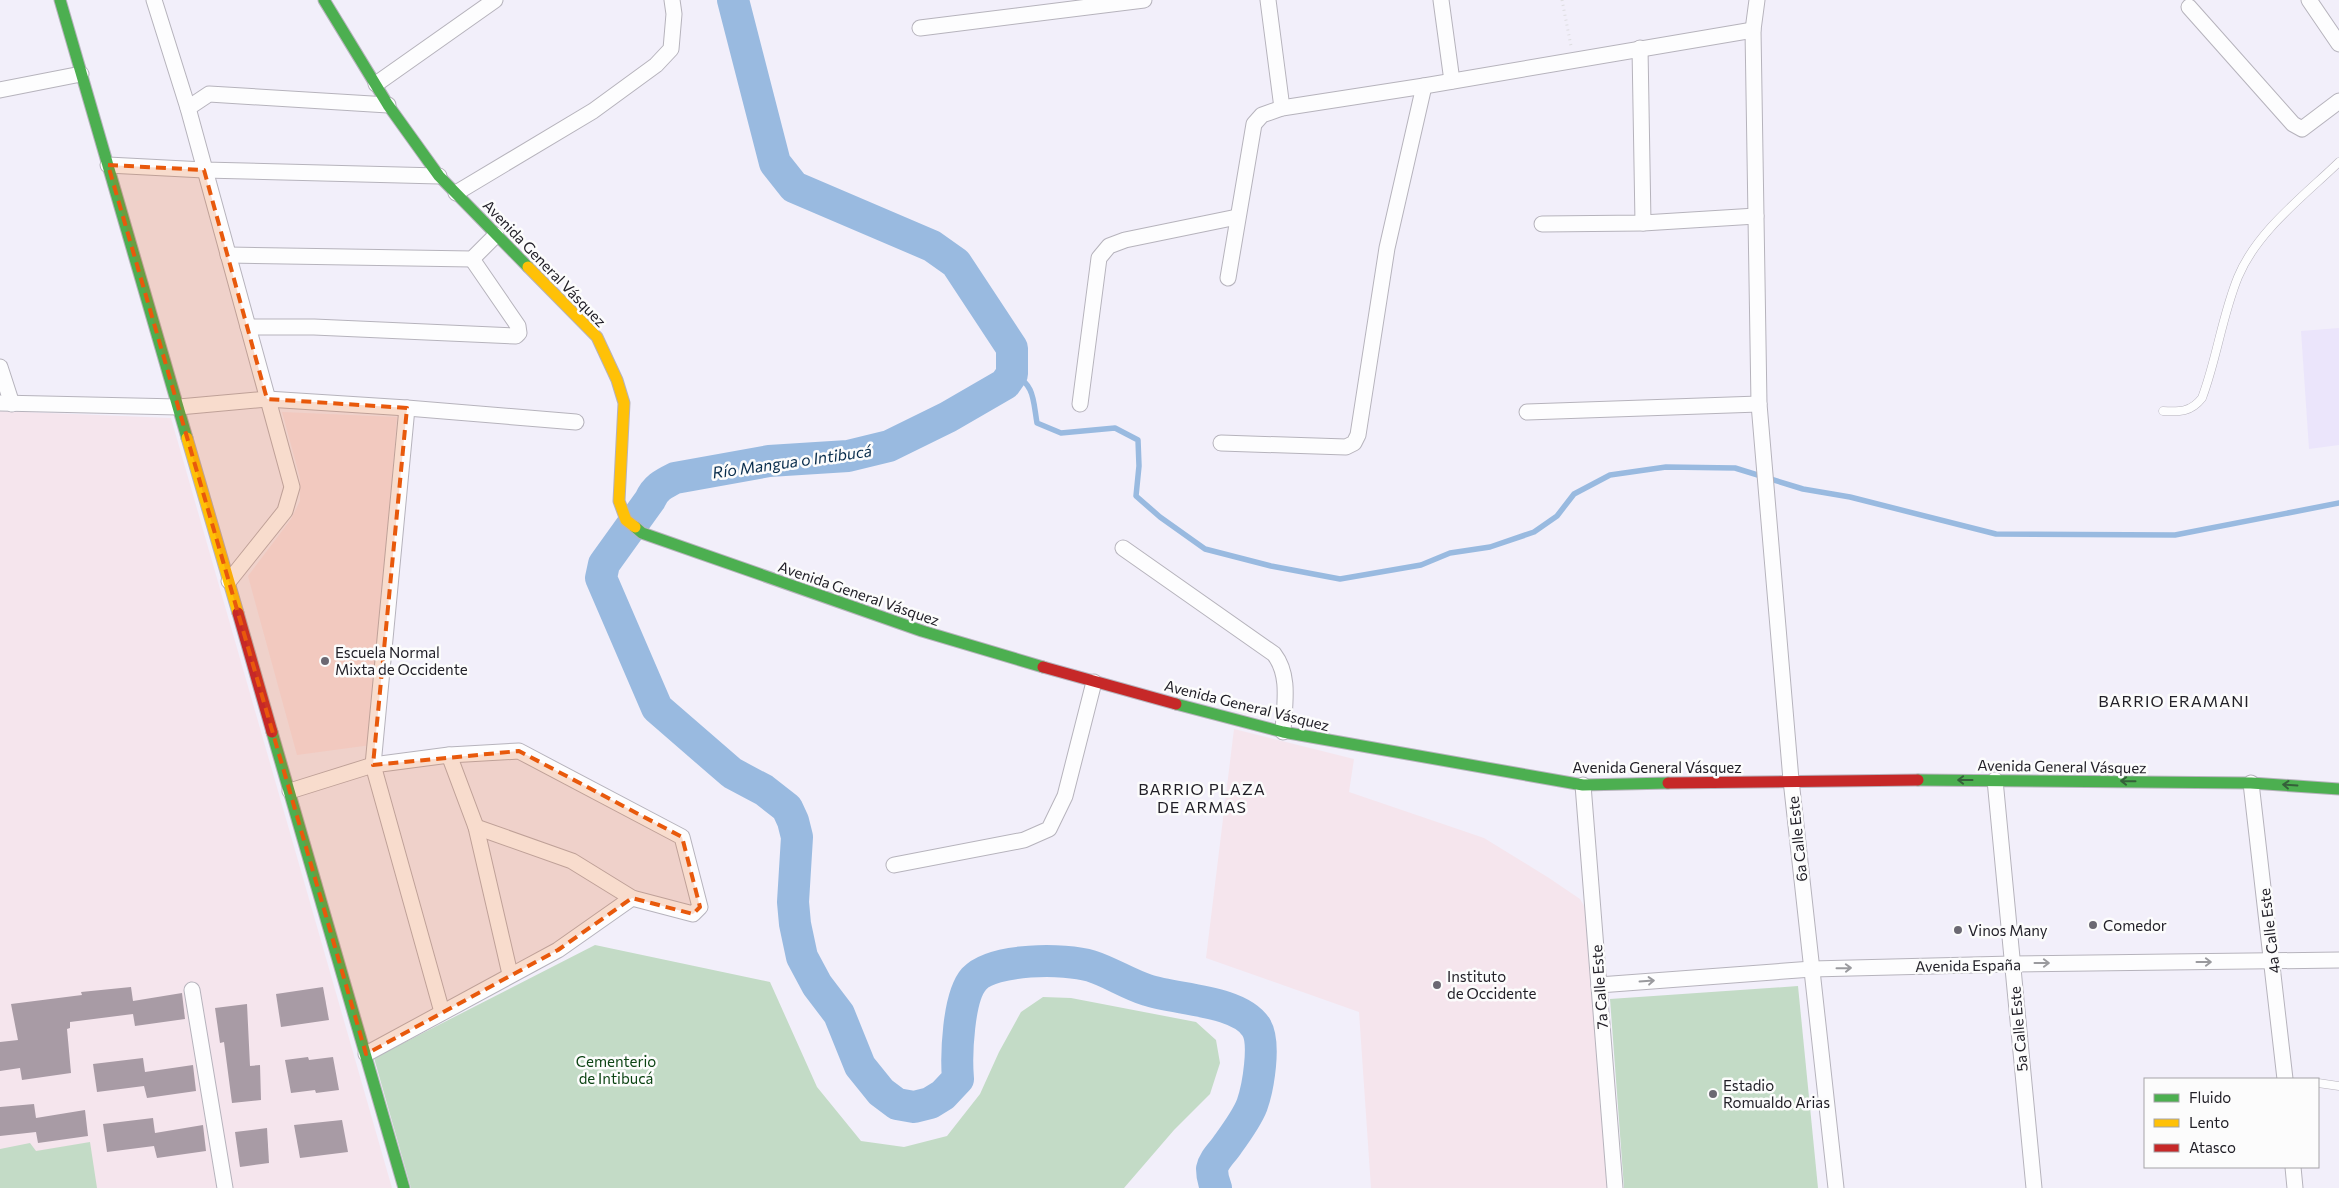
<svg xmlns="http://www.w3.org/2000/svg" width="2339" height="1188" viewBox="0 0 2339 1188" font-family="Commissioner,sans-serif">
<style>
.built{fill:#ebe5fb}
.education{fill:#f5e5ed}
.green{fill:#c3dbc6}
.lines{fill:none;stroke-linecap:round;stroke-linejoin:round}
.stream{stroke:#99bae0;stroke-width:5.5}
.river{stroke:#99bae0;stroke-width:32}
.building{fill:#a89ba5}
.lane-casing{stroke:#b6b3bc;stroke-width:9}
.street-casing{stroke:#b6b3bc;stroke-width:17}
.fast-casing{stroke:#b6b3bc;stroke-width:13}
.slow-casing{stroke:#b6b3bc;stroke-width:13}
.jam-casing{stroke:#b6b3bc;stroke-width:13}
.path{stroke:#dedde0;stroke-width:3;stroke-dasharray:1 4;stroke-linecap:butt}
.lane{stroke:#fdfdfe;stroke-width:8}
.street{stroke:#fdfdfe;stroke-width:15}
.fast{stroke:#4caf50;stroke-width:11}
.slow{stroke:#ffc107;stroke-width:11}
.jam{stroke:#c62828;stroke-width:11}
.oneway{stroke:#35603a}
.oneway2{stroke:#9a9a9e}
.marked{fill:#e8590c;fill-opacity:0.2;stroke:#e8590c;stroke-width:4;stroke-dasharray:10 6;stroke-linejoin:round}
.poi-dot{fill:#6b6872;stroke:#fcfcfc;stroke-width:2}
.labels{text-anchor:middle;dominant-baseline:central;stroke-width:5;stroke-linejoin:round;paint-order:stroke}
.street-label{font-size:15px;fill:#222028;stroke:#fcfcfc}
.poi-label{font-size:15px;fill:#222028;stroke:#fcfcfc;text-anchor:start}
.park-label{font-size:15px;fill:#0d4414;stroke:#fcfcfc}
.water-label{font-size:16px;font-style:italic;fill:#072c4c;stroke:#fcfcfc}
.neighbourhood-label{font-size:16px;letter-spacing:1px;fill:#222028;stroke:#fcfcfc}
</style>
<rect width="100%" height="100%" fill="#f2effa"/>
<polygon class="built" points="2339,328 2339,445 2309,449 2301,331"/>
<g class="education">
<polygon points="0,411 171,418 392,1188 0,1188"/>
<polygon points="282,412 397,417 371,745 297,755 248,576 291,519 300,501 300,478"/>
<polygon points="1234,729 1354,759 1349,792 1484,838 1549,878 1580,899 1587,911 1607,1188 1371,1188 1359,1012 1206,958"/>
</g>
<g class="green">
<polygon points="595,945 770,982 817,1087 861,1141 904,1147 947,1136 980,1094 999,1052 1021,1012 1043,997 1071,998 1196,1022 1216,1040 1220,1063 1210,1094 1174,1130 1124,1188 411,1188 374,1058"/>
<polygon points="1798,986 1818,1188 1624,1188 1610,999"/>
<polygon points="90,1142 97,1188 0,1188 0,1149 30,1143 36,1151"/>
</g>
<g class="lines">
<path class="stream" d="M1012,374C1035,384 1033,400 1037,423L1061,433L1115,428L1138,440L1139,466L1136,496L1160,517L1205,549L1271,566L1340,579L1421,565L1450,553L1490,547L1534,532L1557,516L1574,494L1610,475L1666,467L1735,468L1803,489L1850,497L1996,534L2175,535L2339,503"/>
<path class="river" d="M733,0L775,163L794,187L932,246L956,263L1012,348V374L1005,384L948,417L889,446L848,456L769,461L675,478C663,484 655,488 650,500L604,564L601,578L657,708L732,773L764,790L787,808L793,821L797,837L793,902L795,924L802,957L817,985L839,1014L860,1066L881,1092L897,1104L914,1107L930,1103L943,1095L958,1079C956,1056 958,997 974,979C993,958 1065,958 1091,966C1110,972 1128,984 1147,990C1177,1000 1238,1000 1256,1027C1266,1043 1258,1088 1252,1105C1247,1118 1236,1133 1228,1144C1223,1152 1214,1159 1212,1169C1212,1175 1214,1183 1216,1188"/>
</g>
<g class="building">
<polygon points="131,987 133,1001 182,993 185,1019 135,1026 133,1014 70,1022 70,1028 67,1029 71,1073 22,1080 20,1068 0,1071 0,1042 18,1040 11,1004 82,995 81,992"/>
<polygon points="323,987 329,1020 281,1027 276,994"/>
<polygon points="247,1004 250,1066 260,1065 261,1100 232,1103 224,1042 220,1043 215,1008"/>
<polygon points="308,1057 309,1060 333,1057 339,1090 316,1093 315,1090 291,1093 285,1060"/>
<polygon points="143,1058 145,1072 193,1065 196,1091 147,1098 144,1086 97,1092 93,1064"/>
<polygon points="34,1104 36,1118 85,1110 88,1136 38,1143 36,1132 0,1136 0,1107"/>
<polygon points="153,1118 155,1133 203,1125 206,1151 157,1158 154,1146 107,1152 103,1124"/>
<polygon points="342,1120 348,1152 300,1158 294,1125"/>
<polygon points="267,1128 269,1163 240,1167 235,1132"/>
</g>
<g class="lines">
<g class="lane-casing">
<g id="lane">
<path d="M2163,411C2180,412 2191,412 2202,398C2217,358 2222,316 2238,277C2257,231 2304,196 2339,162"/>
<polyline points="2318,1083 2339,1086"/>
</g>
</g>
<g class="street-casing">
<g id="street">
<polyline points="154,0 188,108 292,487 285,511 229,581"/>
<polyline points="1268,0 1282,108"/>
<polyline points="1441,0 1452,81"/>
<polyline points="1757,0 1753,30 1759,404 1791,780 1836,1188"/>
<polyline points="2309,0 2339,44"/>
<polyline points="2189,7 2293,124 2302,129 2339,101"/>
<polyline points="920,28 1144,0"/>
<polyline points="1640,48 1643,223"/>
<polyline points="376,84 495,0"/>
<polyline points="0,90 81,74"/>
<polyline points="188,108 209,94 388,105"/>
<polyline points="108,165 204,170 439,176"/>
<polyline points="456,193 593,111 656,65 671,49 674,14 672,0"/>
<polyline points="1542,224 1643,223 1756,216"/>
<polyline points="228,255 472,259 496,235"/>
<polyline points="1228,278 1254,124 1262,115 1282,108 1424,86 1753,30"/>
<polyline points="248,327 314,327 516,336 519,333 518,326 472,259"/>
<polyline points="0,367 12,404"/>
<polyline points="0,403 179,407 267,399 407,408 576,422"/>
<polyline points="1080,404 1099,258 1109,246 1125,240 1237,217"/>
<polyline points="407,408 373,765 442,1012"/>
<polyline points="1527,412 1759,404"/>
<polyline points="1221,443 1346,447 1354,443 1358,435 1387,248 1424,86"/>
<path d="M1123,548L1274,654C1291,676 1284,706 1283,732"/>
<polyline points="449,755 476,827 510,974"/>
<polyline points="1995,780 2034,1188"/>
<polyline points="2251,783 2285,1079"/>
<polyline points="1583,785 1615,1188"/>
<polyline points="290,791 373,765 449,755 519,751 682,837 700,907 693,914 632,898 572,861 476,827"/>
<polyline points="894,865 1024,840 1049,829 1065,796 1094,682"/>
<polyline points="1599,985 1812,969 2012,964 2339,960"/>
<polyline points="192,990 225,1188"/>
<polyline points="366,1054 558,950 632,898"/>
<polyline points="2293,1167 2295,1188"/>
</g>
</g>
<g class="fast-casing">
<g id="fast">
<polyline points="60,0 187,438"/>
<polyline points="324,0 388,105 439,176 528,267"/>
<polyline points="635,527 642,533 922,631 1043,667"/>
<polyline points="1176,704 1283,732 1583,785 1668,783"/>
<polyline points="272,732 404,1188"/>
<polyline points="1918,780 2251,783 2339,789"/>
</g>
</g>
<g class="slow-casing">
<g id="slow">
<polyline points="528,267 597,337 617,380 624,403 619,501 626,520 635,527"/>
<polyline points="187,438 238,613"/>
</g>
</g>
<g class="jam-casing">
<g id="jam">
<polyline points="238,613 272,732"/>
<polyline points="1043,667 1176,704"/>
<polyline points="1668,783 1918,780"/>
</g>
</g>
<polyline class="path" points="1562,0 1571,46"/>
<use href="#lane" class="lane"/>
<use href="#street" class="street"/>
<use href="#fast" class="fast"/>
<use href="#slow" class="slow"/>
<use href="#jam" class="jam"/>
</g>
<defs><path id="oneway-shaft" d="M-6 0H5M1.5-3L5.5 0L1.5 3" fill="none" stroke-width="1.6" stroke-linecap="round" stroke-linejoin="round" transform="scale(1.25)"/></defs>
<g class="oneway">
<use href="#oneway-shaft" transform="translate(1965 780) rotate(180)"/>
<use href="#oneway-shaft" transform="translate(2128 781) rotate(-179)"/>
<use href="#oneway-shaft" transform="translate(2290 785) rotate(-176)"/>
</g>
<g class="oneway2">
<use href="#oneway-shaft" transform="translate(2204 962)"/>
<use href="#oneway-shaft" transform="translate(2042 963)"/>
<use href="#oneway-shaft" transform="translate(1844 968) rotate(-1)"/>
<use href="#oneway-shaft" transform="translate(1647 981) rotate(-4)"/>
</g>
<path class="marked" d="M108,165L204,170L267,399L407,408L373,765L519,751L682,837L700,907L693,914L632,898L558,950L366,1054Z"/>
<g class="poi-dot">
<circle cx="325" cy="661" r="5"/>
<circle cx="2093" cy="925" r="5"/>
<circle cx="1958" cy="930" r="5"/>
<circle cx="1437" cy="985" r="5"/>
<circle cx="1713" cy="1094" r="5"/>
</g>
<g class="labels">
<g class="street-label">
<text transform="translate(545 263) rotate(46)">Avenida General Vásquez</text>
<text transform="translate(859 593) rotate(19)">Avenida General Vásquez</text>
<text transform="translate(1247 705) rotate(14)">Avenida General Vásquez</text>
<text transform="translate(2062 766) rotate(1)">Avenida General Vásquez</text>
<text x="1657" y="767">Avenida General Vásquez</text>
<text transform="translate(1797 839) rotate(-96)">6a Calle Este</text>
<text transform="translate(2269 931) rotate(-97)">4a Calle Este</text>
<text transform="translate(1968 965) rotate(-1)">Avenida España</text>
<text transform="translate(1599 987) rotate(-94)">7a Calle Este</text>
<text transform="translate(2018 1029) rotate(-95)">5a Calle Este</text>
</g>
<g class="poi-label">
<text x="335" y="652">Escuela Normal<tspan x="335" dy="17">Mixta de Occidente</tspan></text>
<text x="2103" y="925">Comedor</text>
<text x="1968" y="930">Vinos Many</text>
<text x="1447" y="976">Instituto<tspan x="1447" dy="17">de Occidente</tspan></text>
<text x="1723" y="1085">Estadio<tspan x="1723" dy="17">Romualdo Arias</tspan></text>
</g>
<g class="park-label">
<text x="616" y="1061">Cementerio<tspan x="616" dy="17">de Intibucá</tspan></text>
</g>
<g class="water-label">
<text transform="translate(792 461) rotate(-8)">Río Mangua o Intibucá</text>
</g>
<g class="neighbourhood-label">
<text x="2174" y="700">BARRIO ERAMANI</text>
<text x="1202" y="788">BARRIO PLAZA<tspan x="1202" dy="18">DE ARMAS</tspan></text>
</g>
</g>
<rect x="2144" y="1078" width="175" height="90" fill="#fcfcfc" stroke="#a5a4a7"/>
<rect x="2154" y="1094" width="25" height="8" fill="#4caf50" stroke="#a5a4a7"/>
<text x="2189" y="1103" font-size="15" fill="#222028">Fluido</text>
<rect x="2154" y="1119" width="25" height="8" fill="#ffc107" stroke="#a5a4a7"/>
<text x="2189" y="1128" font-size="15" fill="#222028">Lento</text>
<rect x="2154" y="1144" width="25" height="8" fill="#c62828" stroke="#a5a4a7"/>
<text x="2189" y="1153" font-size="15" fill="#222028">Atasco</text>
</svg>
